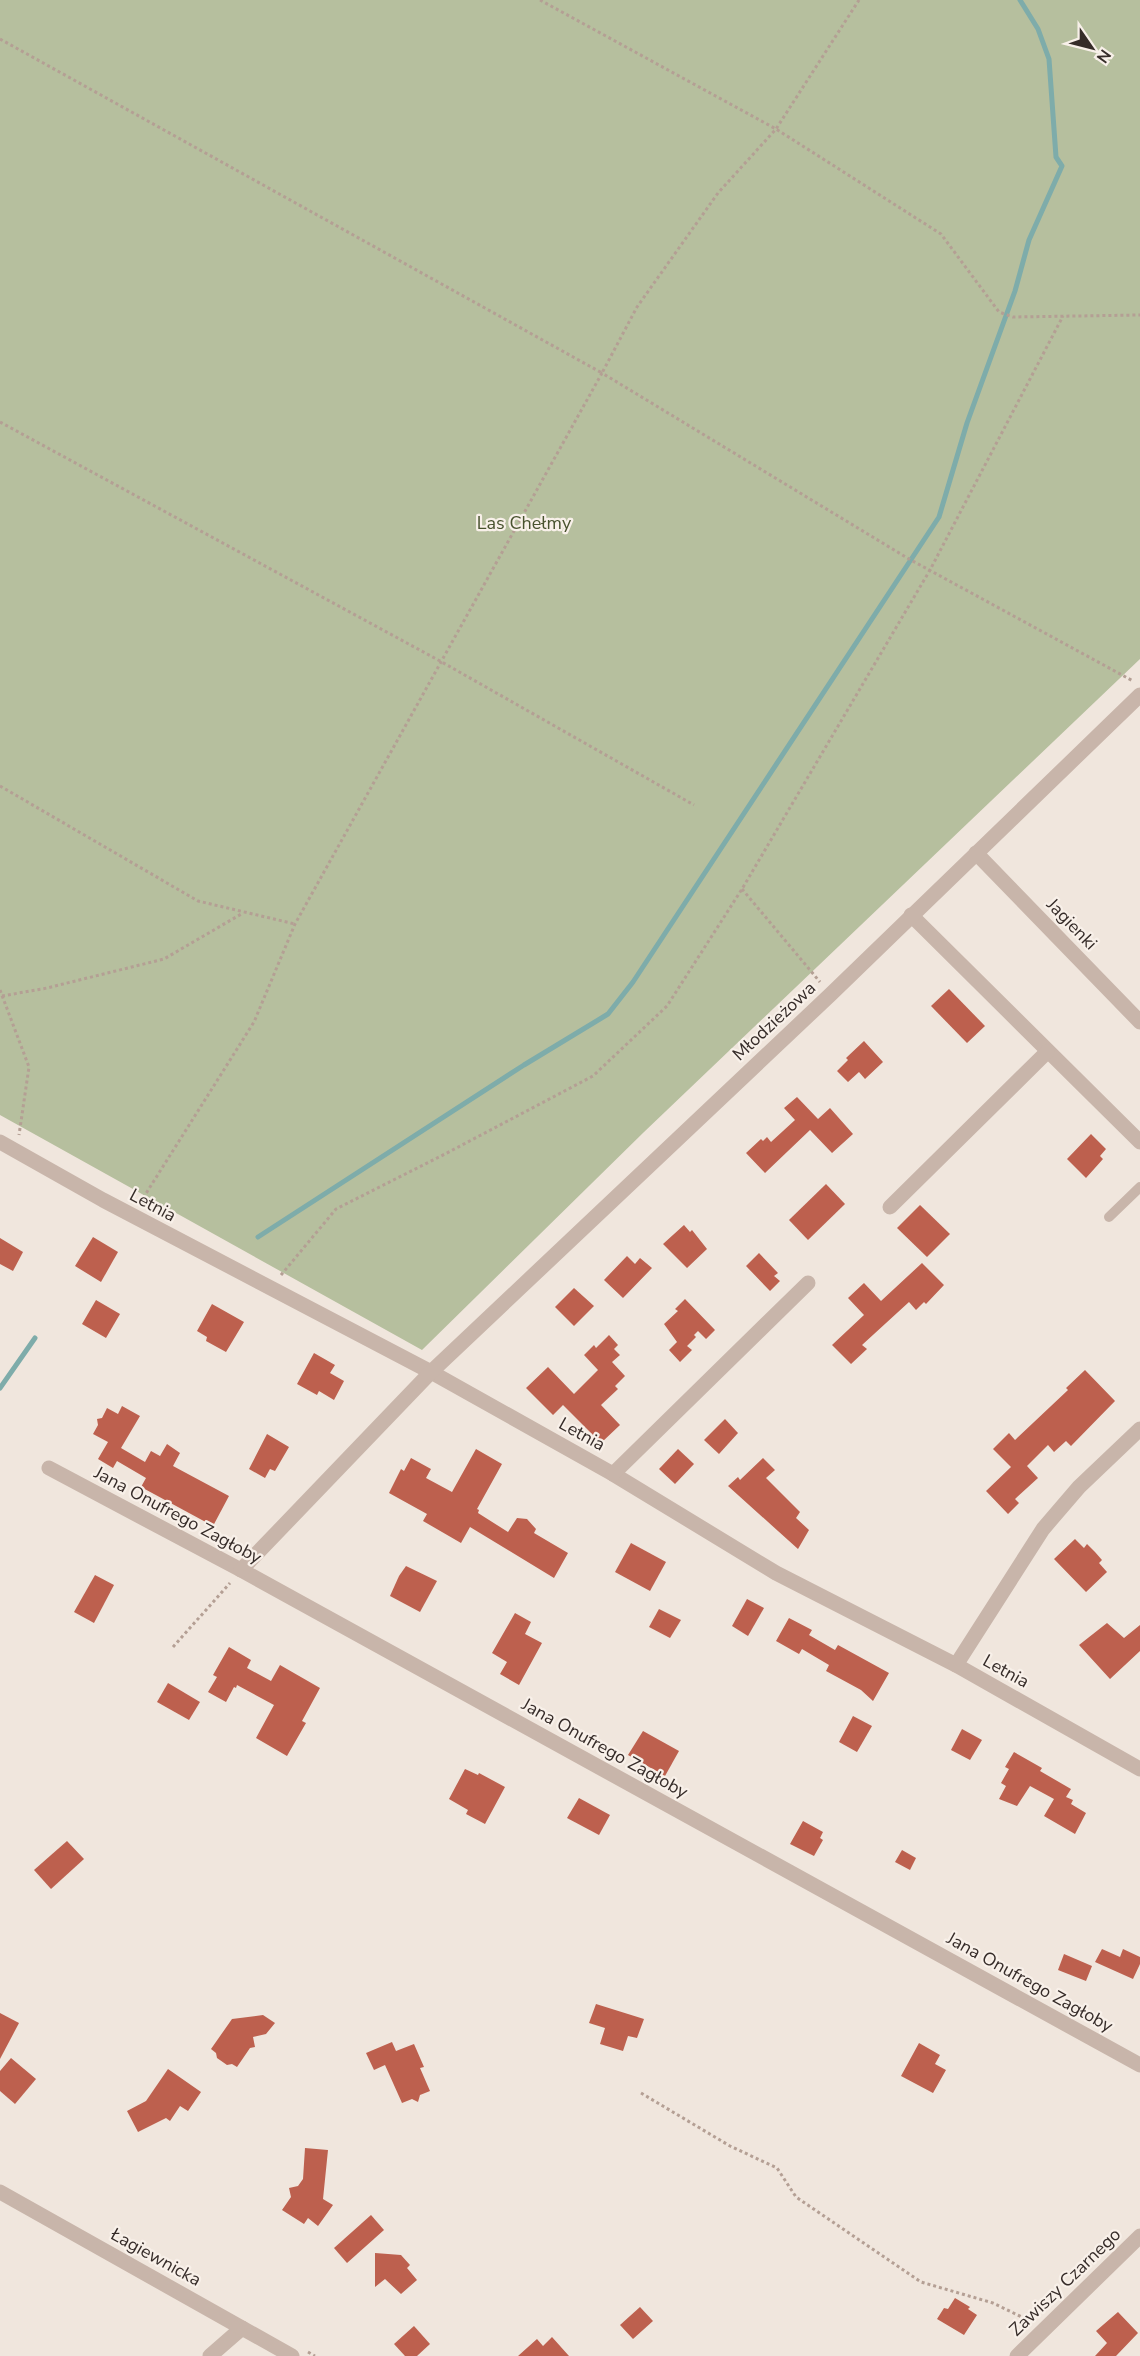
<svg xmlns="http://www.w3.org/2000/svg" width="1140" height="2356" viewBox="0 0 1140 2356" font-family="'Nunito Sans',sans-serif">
<style>
.green{fill:#b6bf9e}
.lines{fill:none;stroke-linecap:round;stroke-linejoin:round}
.stream{stroke:#7eacaa;stroke-width:5}
.building{fill:#bd604e}
.path{stroke:#b49f94;stroke-width:3;stroke-dasharray:3 3;stroke-linecap:butt}
.service{stroke:#c8b5aa;stroke-width:10}
.minor{stroke:#c8b5aa;stroke-width:15}
.tertiary{stroke:#c8b5aa;stroke-width:15}
.labels{text-anchor:middle;dominant-baseline:central;stroke-width:4.5;stroke-linejoin:round;paint-order:stroke}
.park-label{font-size:18px;fill:#48522e;stroke:#f8f0e9}
.street-label{font-size:18px;fill:#362c29;stroke:#f8f0e9}
</style>
<rect width="100%" height="100%" fill="#f0e6dd"/>
<polygon class="green" points="0,0 1140,0 1140,659 644,1132 422,1350 0,1115"/>
<g class="lines">
<g class="stream">
<polyline points="258,1237 524,1065 608,1014 633,982 939,517 967,423 1015,291 1029,240 1062,166 1056,157 1049,59 1038,29 1020,0"/>
<polyline points="0,1388 35,1338"/>
</g>
</g>
<g class="building">
<polygon points="949,989 985,1026 967,1043 931,1006"/>
<polygon points="864,1041 883,1062 865,1079 859,1072 848,1082 837,1071 848,1060 846,1058"/>
<polygon points="797,1097 818,1119 830,1108 853,1134 832,1153 810,1130 765,1173 746,1153 761,1139 763,1141 767,1137 771,1142 795,1120 784,1108"/>
<polygon points="1091,1134 1106,1149 1100,1156 1103,1159 1086,1178 1067,1159"/>
<polygon points="826,1184 845,1204 808,1240 789,1220"/>
<polygon points="920,1205 950,1234 927,1257 897,1228"/>
<polygon points="684,1225 690,1232 692,1230 707,1249 687,1268 663,1244"/>
<polygon points="93,1237 118,1252 101,1282 75,1266"/>
<polygon points="0,1238 23,1252 13,1271 0,1264"/>
<polygon points="759,1253 778,1273 774,1276 780,1281 770,1291 746,1266"/>
<polygon points="627,1256 635,1264 640,1258 652,1268 623,1298 604,1280"/>
<polygon points="922,1263 944,1285 926,1304 924,1302 916,1310 909,1302 862,1345 867,1349 851,1364 832,1345 864,1315 848,1298 864,1283 881,1301"/>
<polygon points="574,1288 594,1306 574,1326 555,1307"/>
<polygon points="685,1299 715,1330 706,1339 698,1331 694,1335 696,1337 687,1346 692,1350 680,1362 669,1350 677,1342 664,1324 678,1311 675,1309"/>
<polygon points="96,1300 120,1314 106,1338 82,1324"/>
<polygon points="212,1304 244,1322 226,1352 206,1341 207,1337 197,1331"/>
<polygon points="609,1335 618,1345 614,1349 620,1355 612,1362 625,1376 615,1386 618,1389 601,1405 620,1425 601,1443 563,1405 553,1415 526,1388 548,1367 574,1394 598,1370 584,1355 594,1345 596,1348"/>
<polygon points="314,1353 335,1365 330,1373 344,1381 334,1400 319,1391 317,1395 297,1384"/>
<polygon points="1085,1370 1115,1401 1071,1446 1066,1441 1054,1452 1048,1445 1027,1466 1038,1478 1015,1499 1019,1503 1008,1514 986,1491 1011,1467 993,1449 1009,1433 1015,1440 1068,1390 1066,1388"/>
<polygon points="122,1406 140,1416 121,1448 145,1462 151,1451 160,1456 167,1444 180,1453 173,1466 229,1496 213,1526 141,1487 146,1478 117,1461 113,1468 98,1459 108,1442 93,1434 98,1425 97,1419 102,1418 107,1408 118,1414"/>
<polygon points="725,1419 738,1433 719,1454 704,1440"/>
<polygon points="267,1434 289,1447 275,1471 270,1469 265,1478 249,1469"/>
<polygon points="476,1449 502,1464 477,1509 479,1510 478,1513 508,1532 517,1518 527,1519 536,1529 534,1533 568,1553 554,1578 470,1527 461,1543 423,1521 427,1514 389,1493 401,1469 404,1471 411,1458 431,1469 426,1478 452,1492"/>
<polygon points="678,1449 694,1464 675,1484 659,1469"/>
<polygon points="763,1458 775,1470 766,1478 800,1512 796,1518 809,1530 798,1549 728,1486 738,1477 740,1480"/>
<polygon points="1075,1539 1084,1548 1087,1544 1095,1552 1102,1560 1099,1563 1107,1572 1086,1592 1054,1559"/>
<polygon points="631,1543 666,1562 650,1591 615,1572"/>
<polygon points="406,1566 437,1581 420,1612 390,1596 399,1576"/>
<polygon points="95,1575 114,1585 94,1623 74,1612"/>
<polygon points="747,1599 764,1608 748,1636 732,1626"/>
<polygon points="659,1609 681,1620 670,1638 649,1627"/>
<polygon points="515,1613 531,1622 525,1634 542,1643 519,1685 500,1674 507,1662 492,1653"/>
<polygon points="789,1618 812,1630 809,1635 835,1650 838,1645 889,1673 873,1701 861,1690 826,1671 829,1665 802,1649 799,1654 776,1641"/>
<polygon points="1107,1623 1124,1638 1140,1625 1140,1651 1110,1679 1079,1645"/>
<polygon points="229,1647 251,1660 247,1668 271,1681 280,1665 320,1688 302,1721 306,1723 287,1756 256,1738 274,1705 237,1685 236,1688 234,1687 226,1702 208,1692 217,1677 213,1675"/>
<polygon points="168,1683 200,1702 189,1720 157,1702"/>
<polygon points="853,1716 872,1726 857,1752 839,1742"/>
<polygon points="962,1729 982,1740 970,1760 951,1750"/>
<polygon points="643,1731 679,1751 665,1776 628,1755"/>
<polygon points="1014,1752 1042,1768 1040,1771 1071,1789 1066,1797 1073,1800 1071,1804 1086,1813 1075,1834 1044,1816 1054,1799 1030,1786 1017,1806 999,1799 1006,1786 1001,1783 1009,1769 1005,1767"/>
<polygon points="465,1769 478,1775 479,1773 505,1787 485,1824 466,1814 468,1810 449,1799"/>
<polygon points="579,1798 610,1815 599,1835 567,1818"/>
<polygon points="803,1821 823,1832 820,1838 823,1840 814,1856 790,1844"/>
<polygon points="67,1841 84,1859 51,1889 34,1870"/>
<polygon points="902,1850 916,1858 910,1870 895,1862"/>
<polygon points="1102,1949 1120,1957 1123,1949 1140,1957 1140,1964 1133,1979 1095,1962"/>
<polygon points="1064,1954 1092,1966 1086,1981 1058,1970"/>
<polygon points="596,2004 644,2019 637,2038 628,2036 623,2051 600,2044 605,2028 589,2023"/>
<polygon points="0,2013 19,2023 0,2059"/>
<polygon points="263,2015 275,2023 266,2034 253,2037 255,2047 250,2048 237,2067 232,2064 227,2065 217,2058 216,2053 211,2049 232,2019"/>
<polygon points="392,2042 396,2051 414,2044 424,2067 420,2068 430,2091 420,2095 418,2102 412,2099 402,2103 385,2065 374,2070 366,2053"/>
<polygon points="919,2043 940,2055 935,2064 946,2070 933,2093 901,2076"/>
<polygon points="11,2058 36,2079 15,2104 0,2091 0,2071"/>
<polygon points="168,2069 201,2092 188,2111 180,2106 170,2121 166,2118 138,2132 127,2111 146,2101"/>
<polygon points="305,2148 328,2150 323,2199 333,2205 318,2226 308,2218 304,2224 282,2210 291,2197 289,2188 298,2186 303,2179"/>
<polygon points="371,2215 384,2230 347,2263 334,2248"/>
<polygon points="375,2253 401,2255 410,2265 407,2268 417,2280 401,2294 385,2279 375,2287"/>
<polygon points="955,2298 970,2307 968,2309 977,2315 964,2335 937,2319 944,2308 948,2309"/>
<polygon points="640,2307 653,2321 633,2339 620,2325"/>
<polygon points="1118,2312 1138,2333 1116,2356 1095,2356 1107,2343 1096,2331"/>
<polygon points="414,2326 430,2344 417,2356 405,2356 394,2344"/>
<polygon points="552,2337 569,2356 518,2356 537,2339 543,2346"/>
</g>
<g class="lines">
<g class="path">
<polyline points="540,0 776,129 941,234 999,312 1013,317 1140,315"/>
<polyline points="0,39 602,373 637,307 718,193 776,129 859,0"/>
<polyline points="0,422 440,661 694,805"/>
<polyline points="0,786 198,901 295,924"/>
<polyline points="742,889 820,982"/>
<polyline points="0,990 29,1067 19,1135"/>
<polyline points="2,996 47,988 164,959 243,913"/>
<polyline points="140,1203 254,1022 295,924 602,373 909,559 1133,681"/>
<polyline points="281,1275 336,1209 445,1154 593,1076 667,1006 742,889 930,570 1063,316"/>
<polyline points="173,1647 230,1583"/>
<polyline points="641,2093 730,2146 777,2168 796,2197 921,2282 993,2303 1030,2321"/>
<polyline points="308,2352 315,2356"/>
</g>
<polyline class="service" points="1109,1217 1140,1187"/>
<g class="minor">
<polyline points="976,853 1140,1022"/>
<polyline points="911,915 1140,1142"/>
<polyline points="0,1142 103,1200 431,1372 613,1474 776,1573 956,1665 1140,1769"/>
<polyline points="890,1207 1047,1052"/>
<polyline points="49,1468 241,1570 1140,2065"/>
<polyline points="613,1474 808,1283"/>
<polyline points="241,1570 431,1372 830,995 1140,695"/>
<polyline points="956,1665 1043,1529 1079,1487 1140,1429"/>
<polyline points="210,2356 242,2328"/>
<polyline points="1017,2356 1140,2236"/>
</g>
<polyline class="tertiary" points="0,2192 292,2356"/>
</g>
<g class="labels">
<g class="park-label">
<text x="524" y="523">Las Chełmy</text>
</g>
<g class="street-label">
<text transform="translate(1072 924) rotate(46)">Jagienki</text>
<text transform="translate(774 1021) rotate(-43)">Młodzieżowa</text>
<text transform="translate(153 1205) rotate(28)">Letnia</text>
<text transform="translate(582 1434) rotate(29)">Letnia</text>
<text transform="translate(178 1515) rotate(28)">Jana Onufrego Zagłoby</text>
<text transform="translate(1006 1671) rotate(29)">Letnia</text>
<text transform="translate(605 1748) rotate(29)">Jana Onufrego Zagłoby</text>
<text transform="translate(1030 1982) rotate(29)">Jana Onufrego Zagłoby</text>
<text transform="translate(156 2257) rotate(29)">Łagiewnicka</text>
<text transform="translate(1065 2282) rotate(-44)">Zawiszy Czarnego</text>
</g>
</g>
<g transform="translate(1092 48) rotate(125)" stroke="#f8f0e9" stroke-width="4.5" paint-order="stroke">
<path d="M0-4.5L10 22L0 15L-10 22Z" fill="#362c29"/>
<text y="-9" font-size="16" font-weight="bold" text-anchor="middle" fill="#362c29">N</text>
</g>
</svg>
